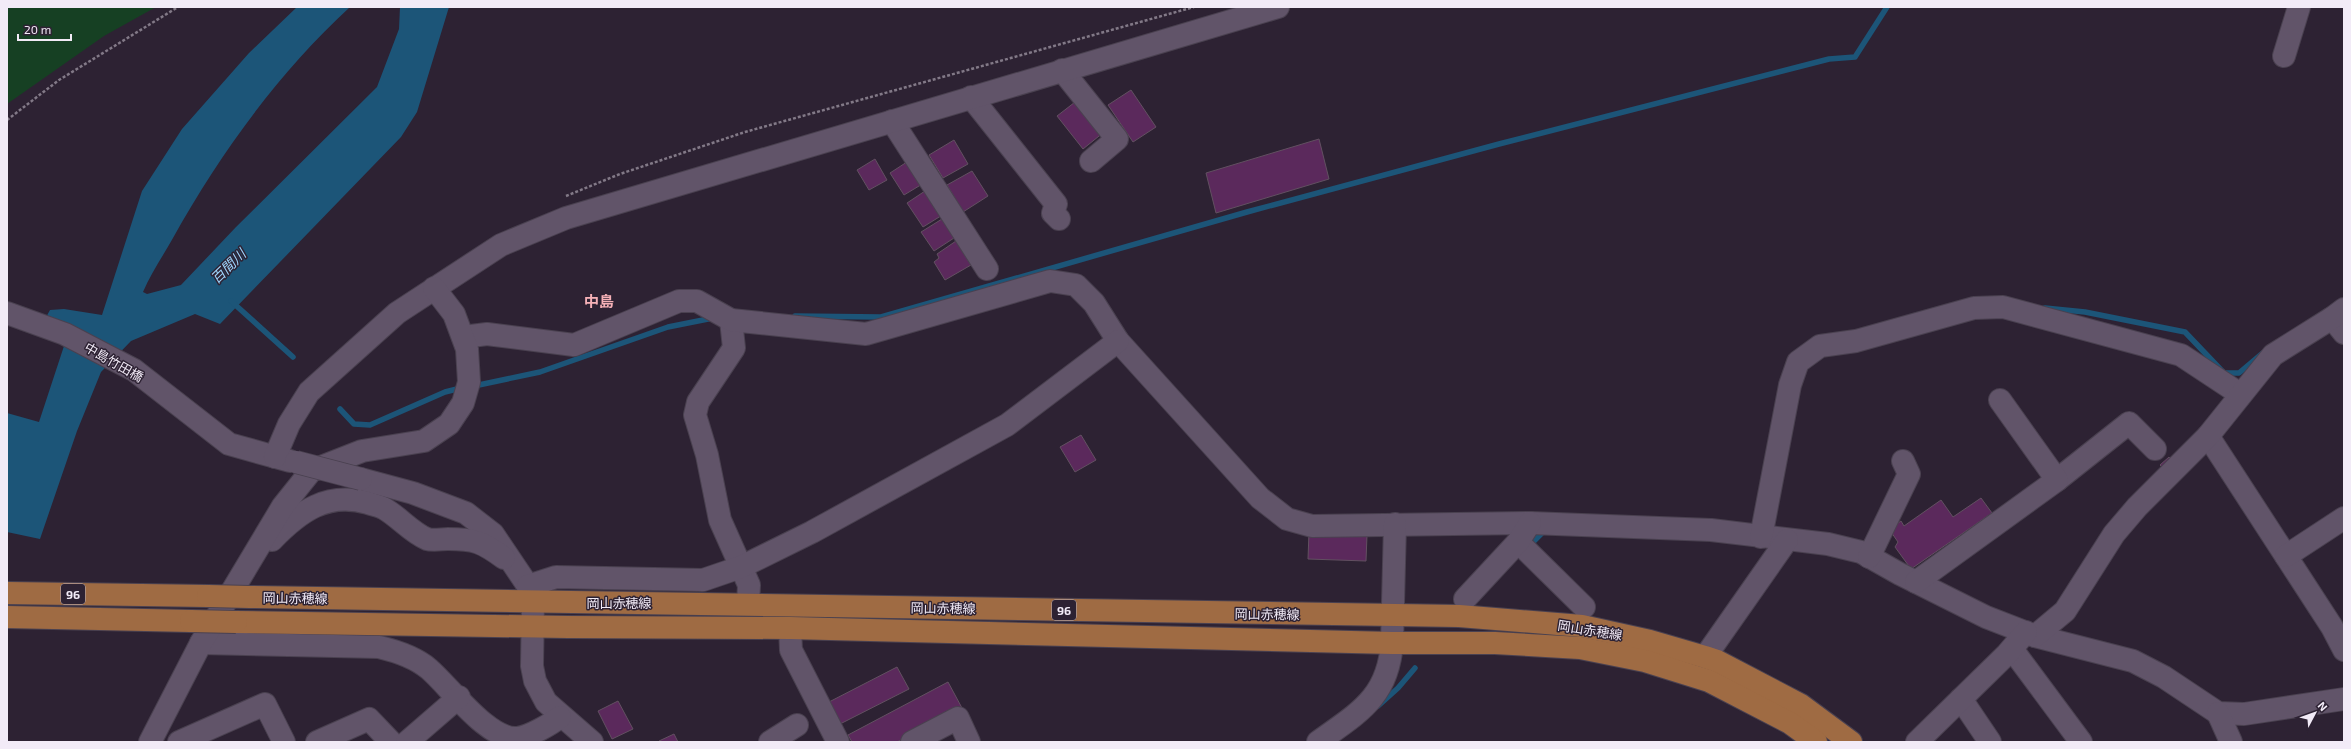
<svg xmlns="http://www.w3.org/2000/svg" width="2351" height="749" viewBox="0 0 2351 749" font-family="'Exo 2','Noto Sans JP',sans-serif">
<style>
.garden{fill:#164023}
.water{fill:#1c5578}
.lines{fill:none;stroke-linecap:round;stroke-linejoin:round}
.stream{stroke:#1c5578;stroke-width:5.5}
.building{fill:#5b295c;stroke:#625061}
.minor-casing{stroke:#4a4150;stroke-width:24}
.major-casing{stroke:#4a4150;stroke-width:24}
.path{stroke:#827987;stroke-width:2.5;stroke-dasharray:3 2;stroke-linecap:butt}
.minor{stroke:#615469;stroke-width:22}
.major{stroke:#9f6b43;stroke-width:22}
.minor-bridge-casing{stroke:#4a4150;stroke-width:24;stroke-linecap:butt}
.major-bridge-casing{stroke:#4a4150;stroke-width:24;stroke-linecap:butt}
.minor-bridge{stroke:#615469;stroke-width:22}
.major-bridge{stroke:#9f6b43;stroke-width:22}
.labels{text-anchor:middle;dominant-baseline:central;stroke-width:3;stroke-linejoin:round;paint-order:stroke}
.shield{fill:#2d2233;stroke:#b7afbc;stroke-width:1}
.shield-label{font-size:12px;font-weight:bold;fill:#f2ebf7}
.street-label{font-size:13px;fill:#f2ebf7;stroke:#2d2233}
.water-label{font-size:14px;font-style:italic;fill:#9ed5fd;stroke:#2d2233}
.quarter-label{font-size:15px;font-weight:bold;fill:#f5b1b7;stroke:#2d2233}
</style>
<rect width="100%" height="100%" fill="#2d2233"/>
<polygon class="garden" points="7,7 156,7 104,36 7,104"/>
<path class="water" d="M297,7H350C279,72 219,155 173,238C163,256 151,273 143,292L147,294L181,285L236,227L377,87L399,29L400,7H449L417,112L401,137L220,324L195,314L131,341L101,372L77,431L40,539L7,532V413L39,422L64,346L45,319L50,310L64,309L102,315L142,191L182,129L249,53Z"/>
<g class="lines">
<g class="stream">
<polyline points="231,301 293,357"/>
<polyline points="2045,308 2085,312 2185,332 2224,373 2239,373 2265,351"/>
<polyline points="795,316 881,317 1247,212 1499,144 1829,59 1855,57 1887,7"/>
<polyline points="474,386 540,372 668,327 713,318"/>
<polyline points="340,409 354,424 370,425 445,392 461,388"/>
<polyline points="1529,546 1542,533 1543,528"/>
<polyline points="1378,706 1398,688 1415,668"/>
</g>
</g>
<g class="building">
<polygon points="1131,90 1156,127 1133,142 1108,105"/>
<polygon points="1079,99 1104,132 1083,149 1057,116"/>
<polygon points="1319,139 1329,179 1216,213 1206,173"/>
<polygon points="954,140 968,164 943,178 929,155"/>
<polygon points="875,159 887,180 869,190 857,170"/>
<polygon points="910,160 924,183 904,195 890,173"/>
<polygon points="972,171 988,196 963,212 947,185"/>
<polygon points="928,189 944,214 923,227 907,203"/>
<polygon points="942,219 954,238 934,251 921,232"/>
<polygon points="956,241 971,265 945,280 934,262 939,258 937,254"/>
<polygon points="1081,435 1096,460 1075,472 1060,447"/>
<polygon points="2169,457 2176,464 2167,472 2160,465"/>
<polygon points="1981,498 1992,513 1911,569 1895,547 1898,542 1889,529 1901,521 1904,526 1941,500 1953,517"/>
<polygon points="1309,532 1367,535 1366,561 1308,559"/>
<polygon points="897,667 909,689 840,724 829,702"/>
<polygon points="948,682 962,708 897,742 852,742 848,735"/>
<polygon points="618,701 633,729 612,739 598,711"/>
<polygon points="674,734 678,742 660,742 659,741"/>
</g>
<g class="lines">
<g class="minor-casing">
<g id="minor">
<polyline points="2284,56 2299,7"/>
<polyline points="1062,70 1117,139 1091,161"/>
<polyline points="971,97 1056,204 1053,213 1059,219"/>
<polyline points="892,121 987,269"/>
<polyline points="7,313 65,334 134,370 229,444 290,461"/>
<polyline points="2332,318 2344,333"/>
<polyline points="731,320 734,348 698,402 695,415 707,455 720,520 749,585 748,604"/>
<polyline points="463,337 487,334 574,345 679,301 697,301 731,320 866,334 1050,281 1076,285 1094,303 1118,341 1260,498 1287,519 1312,526 1530,523 1711,530 1828,544 1861,552 1900,574 1986,617 2035,636 2133,661 2164,677 2218,713 2244,714 2344,699"/>
<polyline points="2208,436 2332,627 2344,650"/>
<polyline points="275,457 289,424 309,392 397,313 501,245 566,218 1278,7"/>
<polyline points="361,479 413,493 466,513 493,534 528,586 533,603 532,666 535,681 546,702 592,742"/>
<polyline points="2057,480 2129,423 2155,449"/>
<polyline points="1761,537 1790,385 1798,362 1820,346 1856,341 1974,308 2003,307 2181,355 2240,394"/>
<path d="M272,540C299,512 327,491 368,503C373,505 380,506 385,509C400,518 411,532 427,539C433,541 442,539 448,539C475,539 482,542 504,558"/>
<polyline points="1518,542 1584,607"/>
<polyline points="2286,556 2344,518"/>
<polyline points="1869,557 1909,474 1903,461"/>
<polyline points="1916,582 2057,480 2000,400"/>
<polyline points="528,586 556,577 703,580 741,567 812,532 1007,425 1118,341"/>
<polyline points="1465,599 1518,542 1530,523"/>
<polyline points="790,628 791,650 838,742"/>
<polyline points="2035,636 2065,611 2114,534 2137,507 2208,436 2273,355 2332,318 2344,309"/>
<path d="M201,643L379,647C396,651 415,657 429,669C450,687 488,740 517,738C529,737 551,724 560,717"/>
<polyline points="2012,649 2081,742"/>
<polyline points="1705,657 1787,540"/>
<polyline points="1961,699 1990,742"/>
<polyline points="2218,713 2231,742"/>
<polyline points="150,742 201,643 283,506 311,471 362,451 424,441 449,424 463,403 469,382 467,349 454,314 434,288"/>
<polyline points="179,742 265,704 284,742"/>
<polyline points="317,742 369,719 391,742"/>
<polyline points="407,742 459,697"/>
<polyline points="770,742 797,725"/>
<polyline points="912,742 958,718 969,742"/>
<path d="M1318,742C1358,713 1388,698 1392,643L1395,524"/>
<polyline points="1917,742 2007,654 2026,632"/>
</g>
</g>
<g class="major-casing">
<g id="major">
<polyline points="7,593 208,596"/>
<polyline points="250,597 1459,616 1582,626 1650,641 1705,657 1717,661 1801,705 1851,742"/>
<polyline points="7,617 191,621"/>
<polyline points="236,622 568,627 790,628 1392,643 1495,643 1580,648 1645,661 1709,681 1790,723 1816,742"/>
</g>
</g>
<g class="path">
<polyline points="7,120 59,80 178,7"/>
<polyline points="566,196 620,174 745,132 1194,7"/>
</g>
<use href="#minor" class="minor"/>
<use href="#major" class="major"/>
<g class="minor-bridge-casing">
<polyline id="minor-bridge" points="296,462 361,479"/>
</g>
<g class="major-bridge-casing">
<g id="major-bridge">
<polyline points="208,596 250,597"/>
<polyline points="191,621 236,622"/>
</g>
</g>
<use href="#minor-bridge" class="minor-bridge"/>
<use href="#major-bridge" class="major-bridge"/>
</g>
<g class="labels">
<g class="shield">
<rect x="61" y="584" width="24" height="20" rx="3"/>
<rect x="1052" y="600" width="24" height="20" rx="3"/>
</g>
<g class="shield-label">
<text x="73" y="594">96</text>
<text x="1064" y="610">96</text>
</g>
<g class="street-label">
<text transform="translate(114 362) rotate(30)">中島竹田橋</text>
<text transform="translate(295 598) rotate(1)">岡山赤穂線</text>
<text x="619" y="603">岡山赤穂線</text>
<text transform="translate(943 608) rotate(1)">岡山赤穂線</text>
<text transform="translate(1267 614) rotate(1)">岡山赤穂線</text>
<text transform="translate(1590 630) rotate(9)">岡山赤穂線</text>
</g>
<g class="water-label">
<text transform="translate(228 266) rotate(-44)">百間川</text>
</g>
<g class="quarter-label">
<text x="599" y="301">中島</text>
</g>
</g>
<rect width="2351" height="749" fill="none" stroke="#f2ebf7" stroke-width="16"/>
<g transform="translate(2315 713) rotate(49)" stroke="#2d2233" stroke-width="3" paint-order="stroke">
<path d="M0-3L7 15L0 10L-7 15Z" fill="#f2ebf7"/>
<text y="-6" font-size="11" font-weight="bold" text-anchor="middle" fill="#f2ebf7">N</text>
</g>
<path d="M18 34v6h53v-6" fill="none" stroke="#f2ebf7" stroke-width="2"/>
<text x="24" y="34" font-size="12" fill="#f2ebf7" stroke="#2d2233" stroke-width="3" paint-order="stroke">20 m</text>
</svg>
